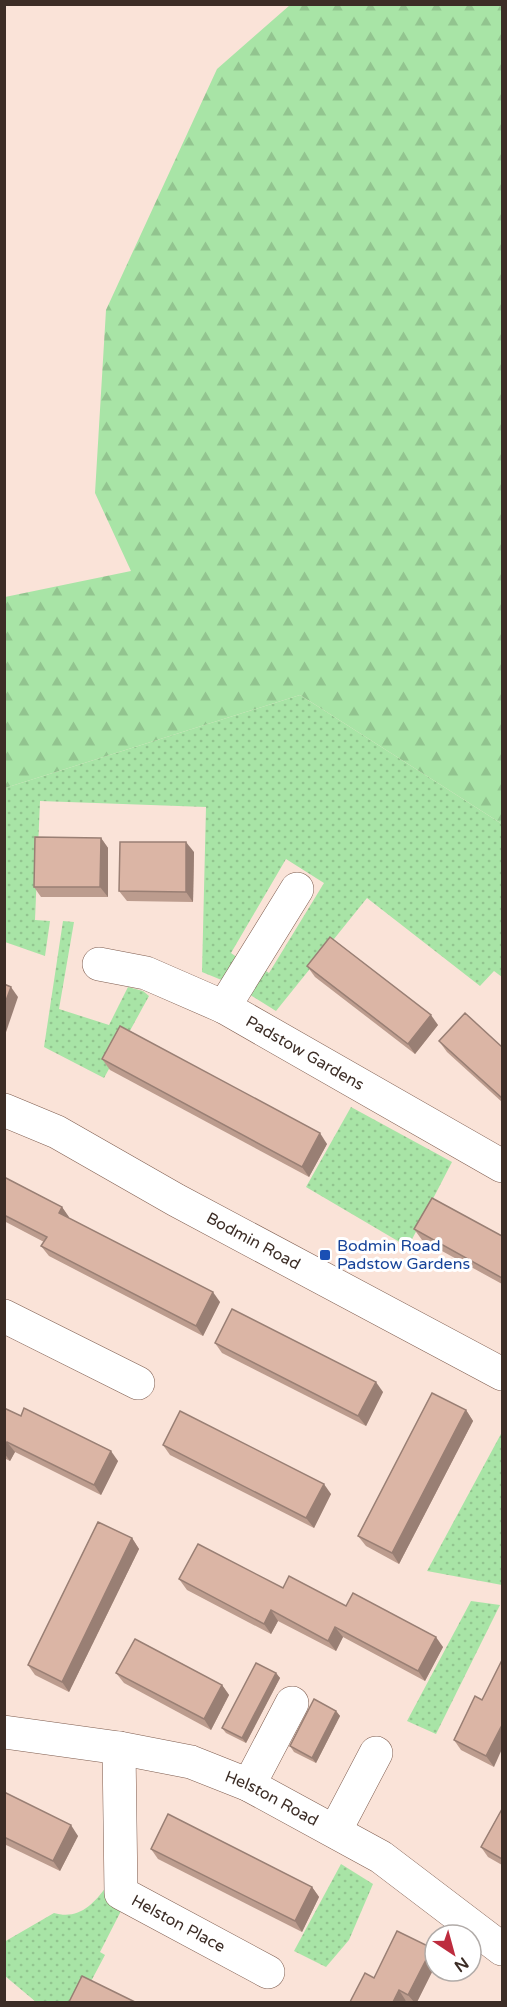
<svg xmlns="http://www.w3.org/2000/svg" width="507" height="2007" viewBox="0 0 507 2007" font-family="'Varela Round',sans-serif">
<style>
.grass{fill:url(#grass-dots)}
.forest{fill:url(#forest-firs)}
.lines{fill:none;stroke-linecap:round;stroke-linejoin:round}
.minor-casing{stroke:#7e5c4e;stroke-width:34}
.minor{stroke:#fff;stroke-width:33}
.wall{fill:#bc9c8e}
.shaded-wall{fill:#997f74}
.building{fill:#dbb5a5;stroke:#997f74;stroke-width:1.5}
.transit-dot{fill:#1a4fb4;stroke:#fff;stroke-width:2}
.labels{text-anchor:middle;dominant-baseline:central;stroke-width:6;stroke-linejoin:round;paint-order:stroke}
.street-label{font-size:16px;fill:#3c2d26;stroke:#fff}
.transit-label{font-size:16px;fill:#164399;stroke:#fff;text-anchor:start}
</style>
<defs>
<pattern id="grass-dots" width="8" height="8" patternUnits="userSpaceOnUse" patternTransform="scale(1.5)"><rect width="8" height="8" fill="#a8e4a6"/><path d="M2 2h.1M6 6h.1" fill="none" stroke="#92c48f" stroke-width="1.8" stroke-linecap="round"/></pattern>
<pattern id="forest-firs" width="22" height="20" patternUnits="userSpaceOnUse" patternTransform="scale(1.5)"><rect width="22" height="20" fill="#a8e4a6"/><path d="M5 1l3.5 6h-7zM16 11l3.5 6h-7z" fill="#92c48f"/></pattern>
</defs>
<rect width="100%" height="100%" fill="#fae3d8"/>
<g class="grass">
<polygon points="300,695 502,824 502,977 494,971 480,986 367,898 276,1011 247,993 263,969 269,973 324,883 286,859 231,953 238,958 224,981 202,972 206,807 40,801 35,920 50,921 45,956 5,942 5,788"/>
<polygon points="63,921 74,922 59,1009 109,1025 128,987 143,991 149,996 104,1078 44,1047"/>
<polygon points="351,1107 452,1162 408,1247 306,1187"/>
<polygon points="502,1432 502,1508 501,1516 502,1517 502,1585 427,1571"/>
<polygon points="471,1601 500,1605 436,1734 407,1721"/>
<polygon points="341,1864 373,1884 349,1940 326,1967 294,1951"/>
<path d="M106,1887L121,1911L100,1952L105,1955L80,2002H36L5,1976L4,1942L54,1913C78,1920 93,1905 106,1887Z"/>
</g>
<polygon class="forest" points="290,5 502,5 502,824 300,695 5,788 5,597 131,571 95,493 106,310 217,69"/>
<g class="lines">
<g class="minor-casing">
<g id="minor">
<path id="s1" d="M99,964L146,973L224,1007L502,1166"/>
<polyline points="224,1007 297,889"/>
<path id="s2" d="M4,1110L57,1132L176,1200L502,1374"/>
<polyline points="4,1316 138,1383"/>
<path id="s3" d="M4,1732L119,1748L191,1762L249,1785L381,1857L502,1949"/>
<path id="s4" d="M119,1748L121,1893L268,1972"/>
<polyline points="249,1785 292,1703"/>
<polyline points="335,1831 376,1753"/>
</g>
</g>
<use href="#minor" class="minor"/>
</g>
<g class="wall">
<polygon points="101,838 108,848 108,897 41,897 34,887"/>
<polygon points="194,852 193,902 127,901 119,891"/>
<polygon points="307,966 438,1025 415,1054 315,977"/>
<polygon points="439,1041 502,1047 502,1102 447,1052"/>
<polygon points="102,1059 327,1144 309,1177 110,1070"/>
<polygon points="4,1177 62,1207 69,1218 220,1302 203,1336 49,1256 41,1246 44,1242 4,1221"/>
<polygon points="414,1229 502,1236 502,1284 422,1240"/>
<polygon points="215,1343 383,1392 366,1426 222,1353"/>
<polygon points="4,1408 118,1461 101,1495 15,1452 10,1461 4,1458"/>
<polygon points="466,1410 473,1421 399,1564 366,1546 358,1536"/>
<polygon points="163,1445 331,1494 314,1528 170,1455"/>
<polygon points="132,1538 139,1549 69,1692 35,1675 28,1665"/>
<polygon points="179,1579 283,1588 346,1606 443,1647 425,1681 343,1637 336,1651 278,1621 271,1634 187,1590"/>
<polygon points="116,1673 222,1685 229,1695 211,1730 124,1683"/>
<polygon points="276,1673 280,1678 246,1743 226,1733 222,1728"/>
<polygon points="475,1696 494,1767 461,1750 454,1740"/>
<polygon points="336,1711 340,1716 316,1763 294,1752 290,1746"/>
<polygon points="4,1792 78,1836 60,1871 4,1844"/>
<polygon points="502,1809 502,1865 488,1857 481,1847"/>
<polygon points="151,1849 312,1887 319,1897 302,1932 158,1859"/>
<polygon points="432,1948 435,1953 435,1966 417,2002 410,2002 406,2001 374,1978"/>
</g>
<g class="shaded-wall">
<polygon points="101,838 108,848 108,897 100,887"/>
<polygon points="186,842 194,852 193,902 186,892"/>
<polygon points="11,987 18,997 4,1038 4,1006"/>
<polygon points="431,1015 438,1025 415,1054 408,1044"/>
<polygon points="320,1133 327,1144 309,1177 302,1167"/>
<polygon points="62,1207 69,1217 66,1223 59,1213"/>
<polygon points="213,1292 220,1302 203,1336 196,1326"/>
<polygon points="376,1382 383,1392 366,1426 358,1416"/>
<polygon points="466,1410 473,1421 399,1564 392,1553"/>
<polygon points="7,1442 15,1452 10,1461 4,1453 4,1447"/>
<polygon points="111,1451 118,1461 101,1495 94,1485"/>
<polygon points="324,1484 331,1494 314,1528 306,1518"/>
<polygon points="132,1538 139,1549 69,1692 62,1682"/>
<polygon points="271,1610 278,1621 271,1634 264,1624"/>
<polygon points="335,1627 343,1637 336,1651 328,1641"/>
<polygon points="436,1637 443,1647 425,1681 418,1671"/>
<polygon points="276,1673 280,1678 246,1743 242,1738"/>
<polygon points="222,1685 229,1695 211,1730 204,1719"/>
<polygon points="336,1711 340,1716 316,1763 312,1758"/>
<polygon points="502,1725 502,1749 494,1767 486,1756"/>
<polygon points="71,1825 78,1836 60,1871 53,1861"/>
<polygon points="312,1887 319,1897 302,1932 295,1921"/>
<polygon points="432,1948 435,1953 435,1966 417,2002 414,2002 408,1995"/>
<polygon points="399,1990 406,2001 405,2002 393,2002"/>
</g>
<g class="building">
<polygon points="35,837 101,838 100,887 34,887"/>
<polygon points="120,842 186,842 186,892 119,891"/>
<polygon points="330,937 431,1015 408,1044 307,966"/>
<polygon points="4,984 11,987 4,1006"/>
<polygon points="465,1013 502,1047 502,1098 439,1041"/>
<polygon points="120,1026 320,1133 302,1167 102,1059"/>
<polygon points="4,1177 62,1207 59,1213 213,1292 196,1326 41,1246 47,1237 4,1215"/>
<polygon points="432,1198 502,1236 502,1278 414,1229"/>
<polygon points="232,1309 376,1382 358,1416 215,1343"/>
<polygon points="432,1393 466,1410 392,1553 358,1536"/>
<polygon points="4,1408 21,1416 24,1408 111,1451 94,1485 7,1442 4,1447"/>
<polygon points="180,1411 324,1484 306,1518 163,1445"/>
<polygon points="98,1522 132,1538 62,1682 28,1665"/>
<polygon points="198,1544 283,1588 289,1576 346,1606 353,1593 436,1637 418,1671 335,1627 328,1641 271,1610 264,1624 179,1579"/>
<polygon points="135,1639 222,1685 204,1719 116,1673"/>
<polygon points="502,1660 502,1725 486,1756 454,1740 475,1696 482,1700"/>
<polygon points="256,1663 276,1673 242,1738 222,1728"/>
<polygon points="314,1699 336,1711 312,1758 290,1746"/>
<polygon points="4,1792 71,1825 53,1861 4,1837"/>
<polygon points="502,1809 502,1859 481,1847"/>
<polygon points="168,1814 312,1887 295,1921 151,1849"/>
<polygon points="397,1931 432,1948 408,1995 399,1990 393,2002 350,2002 365,1973 374,1978"/>
<polygon points="82,1976 135,2002 69,2002"/>
</g>
<rect class="transit-dot" x="319" y="1249" width="12" height="12" rx="3"/>
<g class="labels">
<g class="street-label">
<text stroke="none"><textPath href="#s1" startOffset="226">Padstow Gardens</textPath></text>
<text stroke="none"><textPath href="#s2" startOffset="282">Bodmin Road</textPath></text>
<text stroke="none"><textPath href="#s3" startOffset="278">Helston Road</textPath></text>
<text stroke="none"><textPath href="#s4" startOffset="210">Helston Place</textPath></text>
</g>
<g class="transit-label">
<text x="337" y="1246">Bodmin Road<tspan x="337" dy="18">Padstow Gardens</tspan></text>
</g>
</g>
<rect width="507" height="2007" fill="none" stroke="#3c2d26" stroke-width="12"/>
<g transform="translate(453 1953) rotate(144)"><circle r="28" fill="#ffffff" stroke="#b1aba8" stroke-width="1.5"/>
<path d="M0-4.5L10 22L0 15L-10 22Z" fill="#bd2c3e"/>
<text y="-9" font-size="16" font-weight="bold" text-anchor="middle" fill="#3c2d26">N</text>
</g>
</svg>
